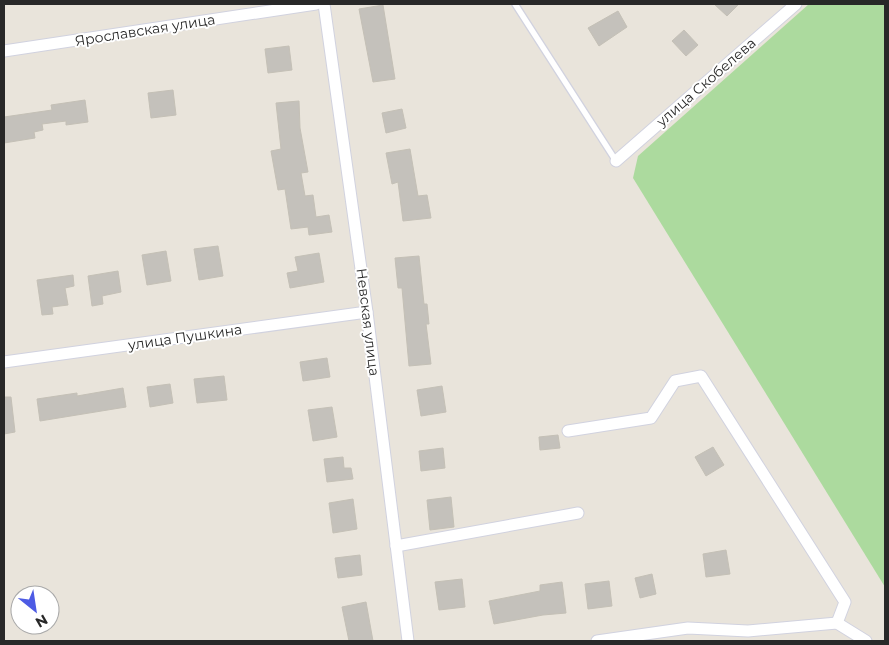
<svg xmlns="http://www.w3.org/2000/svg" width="889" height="645" viewBox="0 0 889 645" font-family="Montserrat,sans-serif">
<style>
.green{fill:#acda9e}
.building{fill:#c4c1bb;stroke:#c4c0b6}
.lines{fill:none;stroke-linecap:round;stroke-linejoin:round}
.lane-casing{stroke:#d1d2df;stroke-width:8}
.street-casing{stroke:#d1d2df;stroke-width:13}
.lane{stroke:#fff;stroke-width:5.5}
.street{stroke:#fff;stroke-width:11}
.labels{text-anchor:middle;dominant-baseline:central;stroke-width:4;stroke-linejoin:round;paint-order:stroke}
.street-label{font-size:14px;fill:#282828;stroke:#fff}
</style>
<rect width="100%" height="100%" fill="#e9e4db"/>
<polygon class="green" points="809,4 885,4 885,587 633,178 638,156"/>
<g class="building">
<polygon points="714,4 739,4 727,16"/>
<polygon points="383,5 395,79 373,82 359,9"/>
<polygon points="618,11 627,27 599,46 588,28"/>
<polygon points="684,30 698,45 686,56 672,41"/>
<polygon points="289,46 292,70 268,73 265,49"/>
<polygon points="173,90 176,115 151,118 148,93"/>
<polygon points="85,100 88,122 66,125 66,121 42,124 43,130 34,132 35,138 4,143 4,117 52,110 51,105"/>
<polygon points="299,101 300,128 308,172 301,173 305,196 313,195 316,217 329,215 332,232 309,235 308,227 291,229 285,189 278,190 271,151 281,149 276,103"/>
<polygon points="402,109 406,128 386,133 382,113"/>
<polygon points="410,149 418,196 427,195 431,218 403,221 398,182 392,184 386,153"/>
<polygon points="218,246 223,276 199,280 194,249"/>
<polygon points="166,251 171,281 147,285 142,255"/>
<polygon points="319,253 324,282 290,288 287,273 298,271 295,257"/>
<polygon points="419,256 424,304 427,304 429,324 426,324 431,364 409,366 402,288 398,288 395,258"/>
<polygon points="118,271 121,292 102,296 103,304 92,306 88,276"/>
<polygon points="73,275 74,286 65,288 68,305 52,307 53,314 42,315 37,280"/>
<polygon points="327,358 330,377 303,381 300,362"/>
<polygon points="224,376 227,400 197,403 194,379"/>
<polygon points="170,384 173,403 150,407 147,387"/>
<polygon points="442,386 446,412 421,416 417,390"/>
<polygon points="123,388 126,407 40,421 37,399 77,393 77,396"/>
<polygon points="4,397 11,397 15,432 4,434"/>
<polygon points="332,407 337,437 313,441 308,410"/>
<polygon points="558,435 560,448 540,450 539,437"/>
<polygon points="713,447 724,465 706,476 695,457"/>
<polygon points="443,448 445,468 421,471 419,451"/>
<polygon points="343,457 344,468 351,468 353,479 327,482 324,459"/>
<polygon points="451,497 454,527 430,530 427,500"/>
<polygon points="353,499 357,529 333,533 329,503"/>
<polygon points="726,550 730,574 706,577 703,554"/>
<polygon points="360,555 362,575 338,578 335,558"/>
<polygon points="652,574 656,594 640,598 635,578"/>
<polygon points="462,579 465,607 439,610 435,582"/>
<polygon points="609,581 612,606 588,609 585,584"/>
<polygon points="562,582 566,613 543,615 494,624 489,601 540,591 540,585"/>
<polygon points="366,602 373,641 349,641 342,607"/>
</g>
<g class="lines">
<g class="lane-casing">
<polyline id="lane" points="515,4 616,161"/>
</g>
<g class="street-casing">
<g id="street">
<polyline points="324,4 367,312 408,641"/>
<polyline points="4,51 316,4"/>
<polyline points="616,161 796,4"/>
<polyline points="4,362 367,312"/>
<polyline points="568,431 651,418 675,381 701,376 845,602 837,623"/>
<polyline points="396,546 578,513"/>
<polyline points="597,641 688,628 748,631 837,623 866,641"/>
</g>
</g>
<use href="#lane" class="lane"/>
<use href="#street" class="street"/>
</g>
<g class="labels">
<g class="street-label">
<text transform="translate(145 30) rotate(-9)">Ярославская улица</text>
<text transform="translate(706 82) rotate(-41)">улица Скобелева</text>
<text transform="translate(368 322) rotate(83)">Невская улица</text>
<text transform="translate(185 337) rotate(-8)">улица Пушкина</text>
</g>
</g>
<rect width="889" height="645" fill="none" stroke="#282828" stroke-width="10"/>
<g transform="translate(35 610) rotate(150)"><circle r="24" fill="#ffffff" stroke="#a9a9a9"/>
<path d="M0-4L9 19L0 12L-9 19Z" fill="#4d5be4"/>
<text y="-8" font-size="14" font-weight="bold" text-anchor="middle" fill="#282828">N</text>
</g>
</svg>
